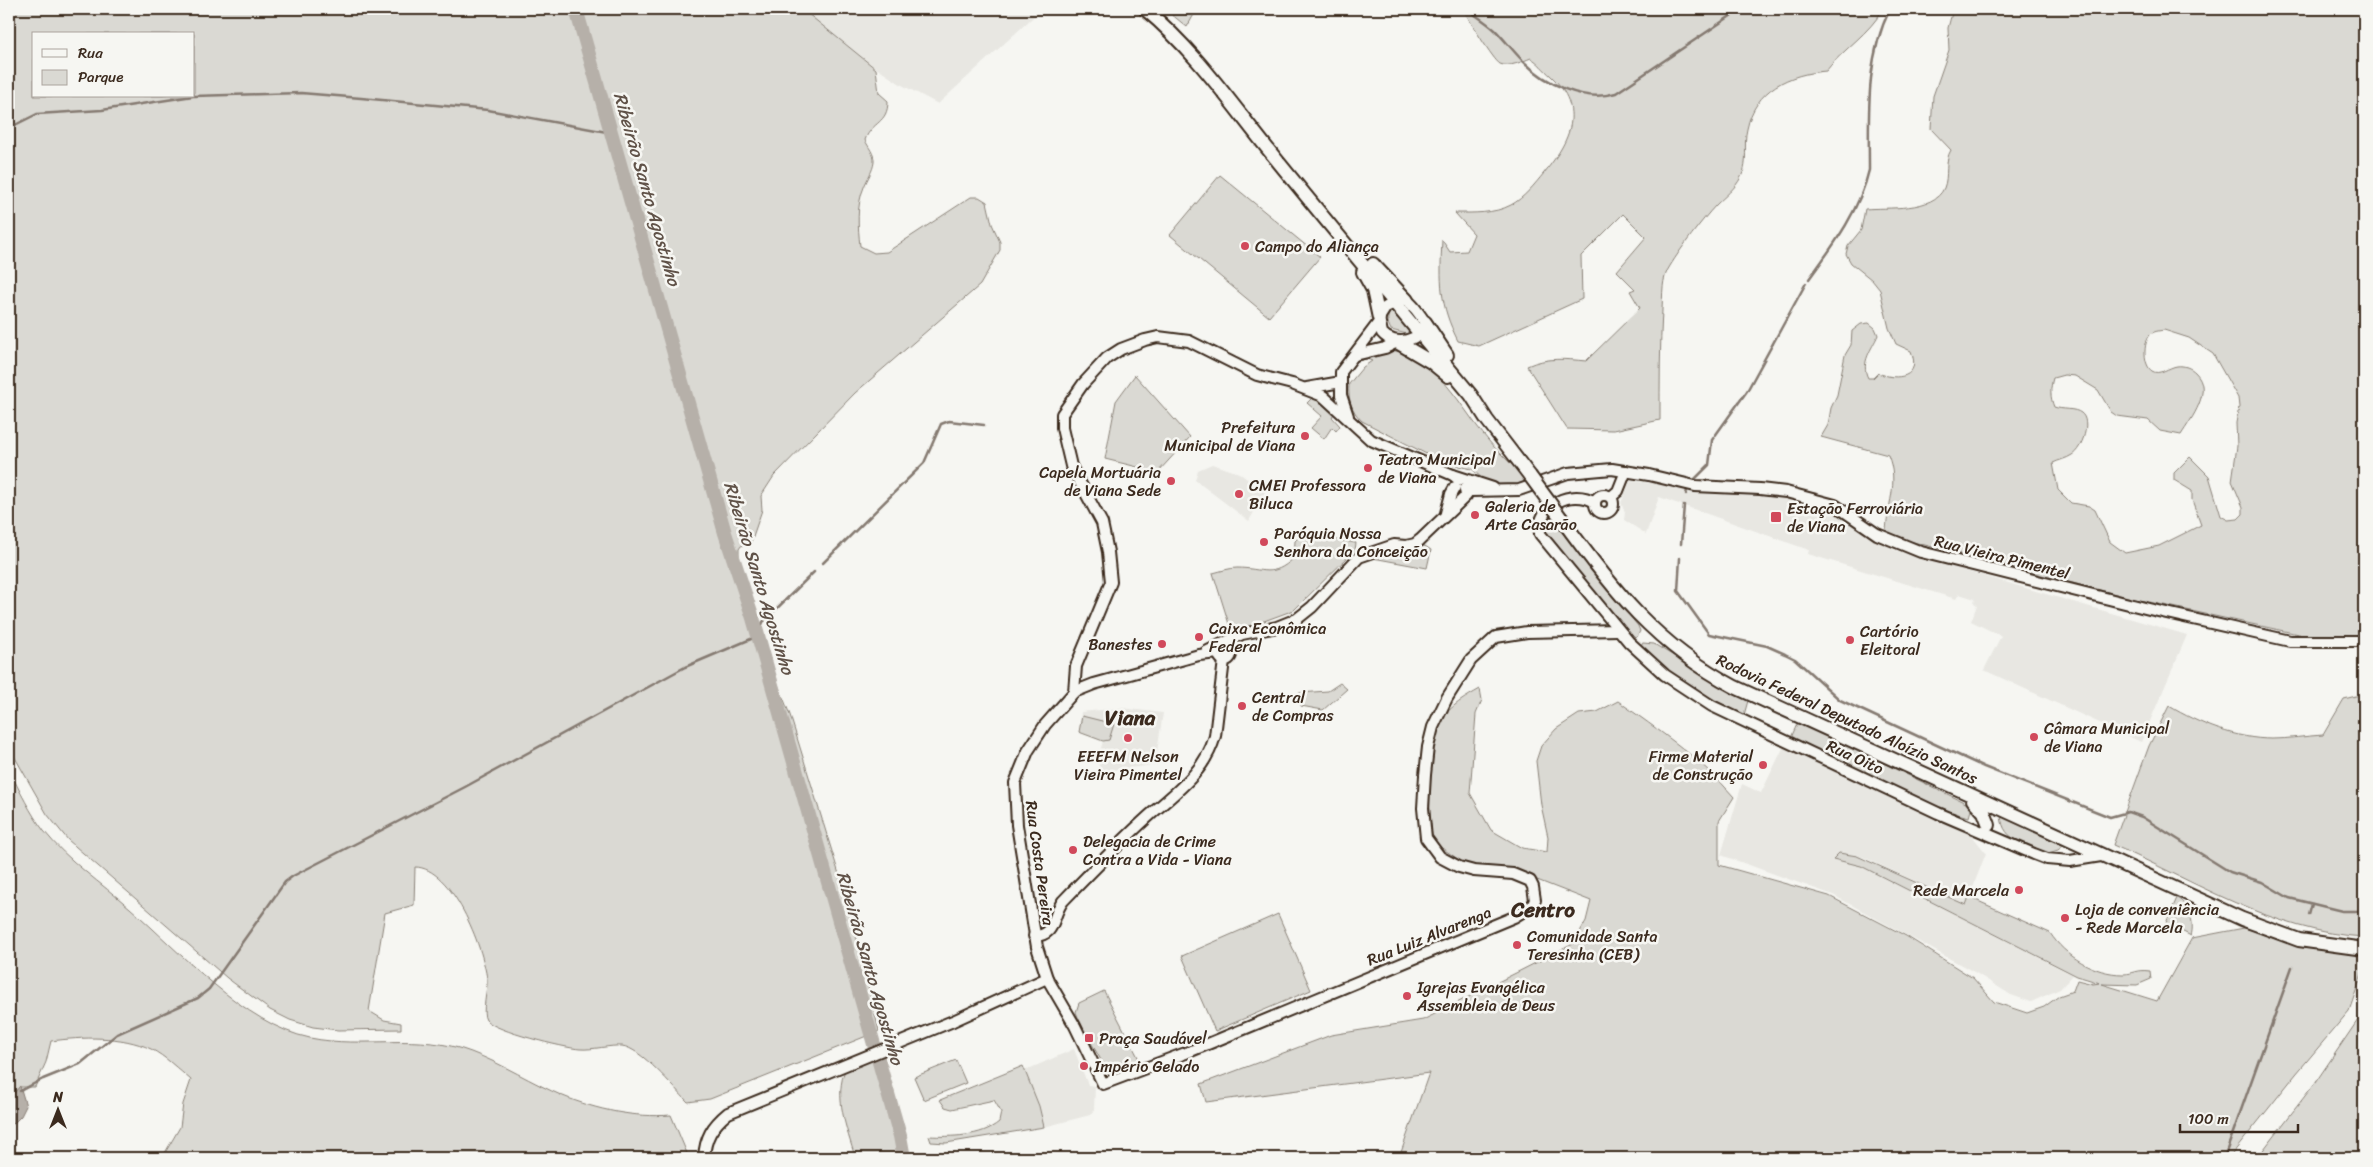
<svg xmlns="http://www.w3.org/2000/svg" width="2373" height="1167" viewBox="0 0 2373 1167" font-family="Sriracha,sans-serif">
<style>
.built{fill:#e8e7e2}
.green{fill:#dad9d3;stroke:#8a8278;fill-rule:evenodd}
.water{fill:#b6b0a9;stroke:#857a71}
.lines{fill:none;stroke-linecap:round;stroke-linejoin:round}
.stream{stroke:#857a71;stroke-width:2.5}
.river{stroke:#b6b0a9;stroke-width:14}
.tertiary-casing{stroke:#3b2a1e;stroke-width:14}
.trunk-casing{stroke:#3b2a1e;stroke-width:16}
.tertiary{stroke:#f6f6f2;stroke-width:10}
.trunk{stroke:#f6f6f2;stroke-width:12}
.trunk-bridge-casing{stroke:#3b2a1e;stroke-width:16;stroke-linecap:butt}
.trunk-bridge{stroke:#f6f6f2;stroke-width:12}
.poi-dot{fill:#d1495b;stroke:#f6f6f2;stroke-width:2}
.labels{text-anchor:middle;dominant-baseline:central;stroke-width:5;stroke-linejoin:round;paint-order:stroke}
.poi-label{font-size:16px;fill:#3b2a1e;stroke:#f6f6f2;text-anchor:start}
.street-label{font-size:16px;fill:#3b2a1e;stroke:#f6f6f2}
.water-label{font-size:18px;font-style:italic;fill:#605248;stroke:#f6f6f2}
.district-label{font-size:21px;font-weight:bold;fill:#3b2a1e;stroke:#f6f6f2}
</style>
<rect width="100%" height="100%" fill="#f6f6f2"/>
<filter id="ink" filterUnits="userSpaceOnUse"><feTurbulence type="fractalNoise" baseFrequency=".02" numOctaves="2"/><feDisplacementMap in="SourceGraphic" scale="10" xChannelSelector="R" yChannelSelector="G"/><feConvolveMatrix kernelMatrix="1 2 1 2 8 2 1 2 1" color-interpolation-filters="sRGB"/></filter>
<g filter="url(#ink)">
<g class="built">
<polygon points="786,9 1042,9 938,104 902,85"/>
<polygon points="1212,464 1239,473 1265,492 1249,521 1195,480 1198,470"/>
<polygon points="1630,481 1774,493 1819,505 1843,516 1867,536 1895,550 2187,635 2141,742 1984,670 2001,636 1971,621 1977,605 1974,603 1975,599 1959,594 1956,599 1808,554 1809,550 1659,497 1646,534 1624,520 1625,512 1621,503"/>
<polygon points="1121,708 1163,713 1155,765 1102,771 1097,762 1103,741 1079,732 1081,712"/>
<polygon points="1784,746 1970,833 1986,853 1966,905 1865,858 1839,853 1833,859 1861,866 2073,975 2060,989 2031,1002 2011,995 1976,973 1833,895 1721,855 1742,784 1761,793"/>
<polygon points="1074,1049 1088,1085 1095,1086 1094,1110 1090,1115 1044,1127 1039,1106 1024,1071"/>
</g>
<g class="green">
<path d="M9,9H802L876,69L879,93L888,101C888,124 872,121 865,140C868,147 875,154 874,162C873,171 867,179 864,187C856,206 858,227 860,246L874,253L887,252L971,197H979L987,202L992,224L1000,242V250L980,285L855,393L774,476L761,496L762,510L751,542L741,546L739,549V568L758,634L790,715L850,910L879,1031L710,1099L688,1102C674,1088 641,1048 622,1046C610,1045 593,1050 580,1049C564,1048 495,1031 486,1020C481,1013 488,989 487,979C483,947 452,867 415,867L414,905L385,913L369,1011L384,1020L401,1023V1029L338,1030L313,1027L290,1020L270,1010L227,978L68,840L47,814L9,747ZM34,34H194V96H34Z"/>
<polygon points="1165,9 1197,9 1187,27"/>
<path d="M1463,9H1883C1870,33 1843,49 1826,71C1789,74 1755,89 1747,129C1743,144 1749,163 1741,177C1735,189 1725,196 1716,205C1702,220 1681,248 1670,266C1661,279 1663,294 1662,310C1660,347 1660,383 1660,420L1614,430L1567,429L1527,366C1547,357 1565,359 1586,361L1640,308L1630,291L1635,289L1617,271L1646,237L1623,214L1581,256L1582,299L1479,346L1458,341C1439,303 1440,282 1442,240L1450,252L1467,251L1474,234L1455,213C1473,213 1494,214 1511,205C1524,198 1535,184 1544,173C1570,141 1586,109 1551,76C1544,70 1538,62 1531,58C1523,61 1509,68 1500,64C1493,60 1468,18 1463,9Z"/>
<path d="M1953,9H2364V636L2312,637L2131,598L1886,535C1886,505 1900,485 1888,455L1821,437L1828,425L1831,408L1837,395L1845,355L1851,345L1852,331L1861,324L1869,323L1875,328L1878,335C1872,349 1860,362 1868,378H1873L1878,373C1897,381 1922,378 1911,351L1896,344L1889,328L1880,290L1872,280L1851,263L1846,254L1848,246L1861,230L1865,209C1886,207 1934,212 1944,188C1949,176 1944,161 1951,150L1931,129L1933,96L1949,50L1948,28ZM2164,330L2189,338L2213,354L2238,398L2239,407L2236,423L2237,446L2232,481L2243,507V514L2238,519L2228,520L2221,516L2209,476L2190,457L2174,473V480L2192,491V500L2201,525L2159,546L2125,553L2110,542L2095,510L2089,506L2071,503L2058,490L2053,463C2059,460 2066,459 2072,455C2082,449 2092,421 2081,413C2075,408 2062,410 2054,407C2050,397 2050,389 2053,378L2064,375L2075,376L2098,390L2111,412L2117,416L2148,420L2160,431L2181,435C2191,419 2214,390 2195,372C2191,368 2184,365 2177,366C2169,367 2159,376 2152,371C2143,365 2143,343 2150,335C2153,331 2159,331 2164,330Z"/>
<polygon points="1220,175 1320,257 1269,317 1170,235"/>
<path d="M1392,309L1409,331L1407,334L1391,330C1387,322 1386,317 1392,309Z"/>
<path d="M1391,350C1438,357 1460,407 1488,440C1501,456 1518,468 1530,485L1503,487L1487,483L1472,469L1444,463L1362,421C1351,410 1348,400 1349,384L1363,367L1372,361L1367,359L1359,360L1377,351Z"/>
<polygon points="1135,375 1190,437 1158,472 1105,459 1116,401"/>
<polygon points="1314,396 1335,412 1332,417 1340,426 1336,431 1332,427 1324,439 1311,428 1322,416 1307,403"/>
<polygon points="1549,512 1557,521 1556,525 1638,626 1640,631 1637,637 1633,639 1564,563 1541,526"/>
<path d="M1302,534L1356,543L1355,550L1294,610L1237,631L1229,624L1213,573C1221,571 1230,568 1237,568C1263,568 1272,579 1294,558L1295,541Z"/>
<polygon points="1419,546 1425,546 1431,550 1427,568 1373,558"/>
<polygon points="1643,643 1654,644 1718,683 1749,697 1744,715 1688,686 1638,646"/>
<polygon points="1340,683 1347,689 1323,710 1301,706 1299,693 1328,691"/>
<path d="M1480,689L1482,700L1476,714L1470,793L1491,830L1522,848L1547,852L1548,837L1541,805L1536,761L1541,746L1556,729L1579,714L1597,712L1618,701C1658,730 1702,759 1734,797L1719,821V865L1829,896L1906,936L1973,978L1994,1002L2027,1013L2044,1007L2059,996L2073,991L2077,980L2093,984L2100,983L2077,976L1861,866L1833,859L1839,853L1857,856L1966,905L1969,897L2050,933C2065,956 2094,974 2123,974C2133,974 2135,969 2150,971L2151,979L2137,985L2102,984L2157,1001L2192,938L2244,928L2324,951L2364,955V968L2349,1011L2296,1074L2229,1158H1399L1429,1073L1206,1102L1201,1084L1331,1035L1423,1020L1573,944L1586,921L1591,901L1514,871L1468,866L1433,842C1428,817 1427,741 1441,720C1450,706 1466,697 1480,689Z"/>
<path d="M2364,694V937C2273,932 2195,881 2113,845L2149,746L2169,706C2199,724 2237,739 2272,739C2289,739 2306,736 2323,735L2344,699Z"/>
<polygon points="1082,716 1114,724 1109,740 1103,741 1079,732"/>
<polygon points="1798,722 1972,806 1969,817 1925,805 1790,740"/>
<path d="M9,770C20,791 30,813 44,831C68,861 101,883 130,908C179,951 245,1025 310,1038C364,1049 419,1032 471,1052C503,1064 532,1083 563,1096C597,1110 635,1118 671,1115L689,1158H162L180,1127L183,1104L191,1080C179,1070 165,1056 151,1049C121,1035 82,1037 51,1041L46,1062L35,1087H21L9,1100Z"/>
<path d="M2001,816L2064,845L2058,850L2048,853C2027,844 2003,842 2001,816Z"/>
<path d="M2177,898C2189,905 2195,922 2191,936L2166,923Z"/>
<polygon points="1278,914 1311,990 1215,1031 1182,956"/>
<polygon points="1104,991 1141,1063 1114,1075 1109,1074 1081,1025 1076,1012 1079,1003"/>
<polygon points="2364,1011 2364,1158 2257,1158 2315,1083"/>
<path d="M877,1054L900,1136L902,1153L892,1155L855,1157C847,1129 833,1096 846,1068Z"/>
<polygon points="956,1060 966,1083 924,1100 914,1077"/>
<path d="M1023,1066L1039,1106L1044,1127L946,1143L931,1142L929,1136C951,1137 981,1137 999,1122L1001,1112L994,1100L952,1109L945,1107L940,1100Z"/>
</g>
<polygon class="water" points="20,1086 26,1106 21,1116 9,1128 9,1099"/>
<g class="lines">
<g class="stream">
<path d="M1467,9C1476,16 1486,22 1495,30C1505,40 1513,51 1523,61C1546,84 1584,103 1616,93L1741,9"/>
<polyline points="194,96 301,93 361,98 488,110 612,133"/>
<polyline points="9,128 37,114 102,110 193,96"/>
<path d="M1809,279C1833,246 1860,210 1869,170C1869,116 1865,59 1890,9"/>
<polyline points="1692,482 1709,465 1712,440 1747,391 1806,283"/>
<polyline points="1686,494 1688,487"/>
<polyline points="1681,544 1684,505"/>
<polyline points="1680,558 1678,591 1709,634 1767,646 1785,654 1795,659 1840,700 1984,767 2110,817 2128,812 2142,817 2230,872 2262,882 2289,898 2342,911 2364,911"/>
<polyline points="823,563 924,463 941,424 949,421 984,425"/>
<polyline points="2309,915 2312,904"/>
<polyline points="20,1091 43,1079 80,1064 117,1034 198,998 209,989 285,882 293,876 465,787 685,667 758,636 763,622 814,572"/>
<polyline points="2224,1158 2292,967"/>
</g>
<polyline class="river" points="576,9 725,533 753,618 900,1136 904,1158"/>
<g class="tertiary-casing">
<g id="tertiary">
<path d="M1403,299C1412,301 1419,314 1425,322C1422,342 1394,347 1382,333L1379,318L1386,307Z"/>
<polyline points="1355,355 1385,348 1397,342"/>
<polyline points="1307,388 1341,382"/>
<polyline points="1348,416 1341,395 1341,372 1379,322"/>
<polyline points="1453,475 1493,488"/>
<polyline points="1465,488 1471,491 1519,490 1568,473 1612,469 1649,475 1695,486 1760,489 1786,492 1835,505 1877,534 1921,552 2149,609 2290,641 2364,641"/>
<circle cx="1604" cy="504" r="9"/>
<polyline points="1611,497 1618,491 1626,471"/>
<path d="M1595,502C1572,488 1536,505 1540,534L1629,642L1665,675L1712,706L1938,813L2034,854L2047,859L2070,861L2101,856"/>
<polyline points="1446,513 1451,494 1455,487"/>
<circle cx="1225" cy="654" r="6"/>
<polyline points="1206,652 1242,634 1277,627 1297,619 1312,607 1359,557 1394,545 1406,546 1415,544 1420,540 1466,496 1465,489"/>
<polyline points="1219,653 1199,655 1094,684 1074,692 1045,725 1028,751 1015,783 1017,825 1037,947 1047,978 1075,1026 1103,1084 1191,1051 1514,917 1532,906 1535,900 1533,887 1530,881 1513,874 1474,871 1459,867 1440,857 1426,838 1423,808 1425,775 1428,747 1433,727 1447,698 1471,660 1496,637 1527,632 1618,630"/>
<polyline points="1074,692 1076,666 1111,582 1108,552 1102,523 1071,466 1062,428 1062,414 1083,384 1107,358 1121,349 1145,340 1158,337 1189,341 1257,375 1292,384 1323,396 1371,440 1453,475 1459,480"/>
<path d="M1034,936C1057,935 1051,917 1063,901C1091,872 1120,842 1150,815C1177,791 1205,772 1215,736L1224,660"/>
<path d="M704,1158C705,1138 712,1126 728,1113L953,1021L1047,978"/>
</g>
</g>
<g class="trunk-casing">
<g id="trunk">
<path d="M1145,9C1195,51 1227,98 1267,148C1334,231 1403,313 1471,395L1487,420L1530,476"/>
<polyline points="1373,264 1407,300"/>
<polyline points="1363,272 1373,290 1379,318"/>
<polyline points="1425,322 1447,355"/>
<polyline points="1397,342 1431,362 1448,376"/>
<path d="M1561,518C1613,590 1656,645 1735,687L2242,919L2299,940L2364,949"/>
<polyline points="1973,800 1984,812 1989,825"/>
</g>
</g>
<use href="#tertiary" class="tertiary"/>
<use href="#trunk" class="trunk"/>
<g class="trunk-bridge-casing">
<polyline id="trunk-bridge" points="1530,476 1561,518"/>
</g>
<use href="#trunk-bridge" class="trunk-bridge"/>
</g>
</g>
<g class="poi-dot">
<circle cx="1245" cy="246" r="5"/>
<circle cx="1305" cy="436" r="5"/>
<circle cx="1368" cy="468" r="5"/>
<circle cx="1171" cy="481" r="5"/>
<circle cx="1239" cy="494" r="5"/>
<circle cx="1475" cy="515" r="5"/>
<rect x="1770" y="511" width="12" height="12" rx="2.5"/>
<circle cx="1264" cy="542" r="5"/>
<circle cx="1199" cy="637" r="5"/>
<circle cx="1850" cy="640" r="5"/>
<circle cx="1162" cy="644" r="5"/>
<circle cx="1242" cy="706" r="5"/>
<circle cx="2034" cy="737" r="5"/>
<circle cx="1128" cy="738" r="5"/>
<circle cx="1763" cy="765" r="5"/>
<circle cx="1073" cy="850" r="5"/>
<circle cx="2019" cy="890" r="5"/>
<circle cx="2065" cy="918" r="5"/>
<circle cx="1517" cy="945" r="5"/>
<circle cx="1407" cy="996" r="5"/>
<rect x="1084" y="1033" width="10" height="10" rx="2.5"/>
<circle cx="1084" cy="1066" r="5"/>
</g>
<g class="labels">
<g class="poi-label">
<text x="1255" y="246">Campo do Aliança</text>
<text x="1295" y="427" text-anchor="end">Prefeitura<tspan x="1295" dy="18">Municipal de Viana</tspan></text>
<text x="1378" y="459">Teatro Municipal<tspan x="1378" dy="18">de Viana</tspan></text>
<text x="1161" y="472" text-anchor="end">Capela Mortuária<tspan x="1161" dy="18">de Viana Sede</tspan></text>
<text x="1249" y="485">CMEI Professora<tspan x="1249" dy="18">Biluca</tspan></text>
<text x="1485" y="506">Galeria de<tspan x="1485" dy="18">Arte Casarão</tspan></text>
<text x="1787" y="508">Estação Ferroviária<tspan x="1787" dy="18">de Viana</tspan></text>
<text x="1274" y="533">Paróquia Nossa<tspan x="1274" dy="18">Senhora da Conceição</tspan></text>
<text x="1209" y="628">Caixa Econômica<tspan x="1209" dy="18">Federal</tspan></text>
<text x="1860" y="631">Cartório<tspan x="1860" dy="18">Eleitoral</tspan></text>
<text x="1152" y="644" text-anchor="end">Banestes</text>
<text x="1252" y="697">Central<tspan x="1252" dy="18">de Compras</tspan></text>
<text x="2044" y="728">Câmara Municipal<tspan x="2044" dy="18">de Viana</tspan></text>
<text x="1128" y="756" text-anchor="middle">EEEFM Nelson<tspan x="1128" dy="18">Vieira Pimentel</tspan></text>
<text x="1753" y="756" text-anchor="end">Firme Material<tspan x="1753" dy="18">de Construção</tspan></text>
<text x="1083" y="841">Delegacia de Crime<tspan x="1083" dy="18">Contra a Vida - Viana</tspan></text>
<text x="2009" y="890" text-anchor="end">Rede Marcela</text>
<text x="2075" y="909">Loja de conveniência<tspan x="2075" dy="18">- Rede Marcela</tspan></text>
<text x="1527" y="936">Comunidade Santa<tspan x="1527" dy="18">Teresinha (CEB)</tspan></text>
<text x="1417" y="987">Igrejas Evangélica<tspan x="1417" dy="18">Assembleia de Deus</tspan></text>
<text x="1099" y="1038">Praça Saudável</text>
<text x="1094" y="1066">Império Gelado</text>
</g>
<g class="street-label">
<text transform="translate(2002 557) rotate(14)">Rua Vieira Pimentel</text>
<text transform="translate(1847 719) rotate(25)">Rodovia Federal Deputado Aloízio Santos</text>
<text transform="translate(1855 757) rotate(25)">Rua Oito</text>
<text transform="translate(1040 863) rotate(82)">Rua Costa Pereira</text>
<text transform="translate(1429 936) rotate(-22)">Rua Luiz Alvarenga</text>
</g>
<g class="water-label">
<text transform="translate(647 189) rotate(74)">Ribeirão Santo Agostinho</text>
<text transform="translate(759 578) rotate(73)">Ribeirão Santo Agostinho</text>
<text transform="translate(870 968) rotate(74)">Ribeirão Santo Agostinho</text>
</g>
<g class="district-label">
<text x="1130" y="718">Viana</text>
<text x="1543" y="910">Centro</text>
</g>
</g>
<rect width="2373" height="1167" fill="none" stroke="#f6f6f2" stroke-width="30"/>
<rect x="15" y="15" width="2343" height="1137" fill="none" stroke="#3b2a1e" stroke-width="2" filter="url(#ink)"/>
<rect x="32" y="32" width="162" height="65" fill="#f6f6f2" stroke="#aba49d"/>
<rect x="42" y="49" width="25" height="8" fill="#f6f6f2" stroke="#aba49d"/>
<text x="78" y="58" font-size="15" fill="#3b2a1e">Rua</text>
<rect x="42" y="70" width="25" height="15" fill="#dad9d3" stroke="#aba49d"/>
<text x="78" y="82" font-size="15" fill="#3b2a1e">Parque</text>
<g transform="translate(58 1110)" stroke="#f6f6f2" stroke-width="4" paint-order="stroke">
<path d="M0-4L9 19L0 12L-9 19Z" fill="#3b2a1e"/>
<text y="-8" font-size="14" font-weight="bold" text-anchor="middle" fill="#3b2a1e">N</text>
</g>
<path d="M2180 1124v8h118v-8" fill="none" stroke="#3b2a1e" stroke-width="2.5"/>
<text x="2188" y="1124" font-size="15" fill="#3b2a1e" stroke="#f6f6f2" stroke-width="4" paint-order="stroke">100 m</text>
</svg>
